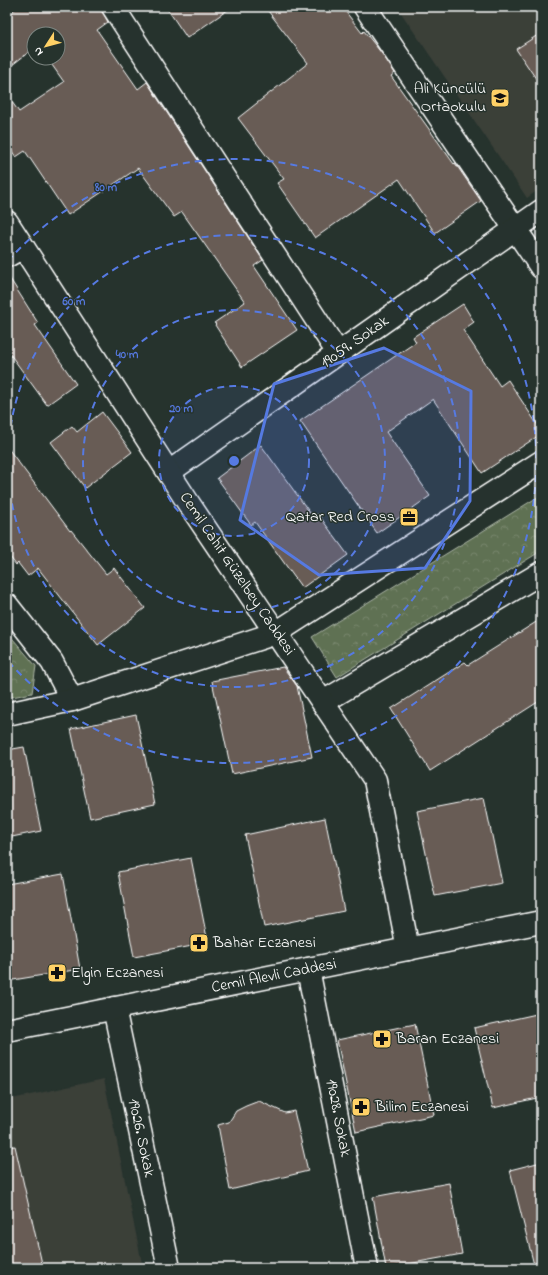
<svg xmlns="http://www.w3.org/2000/svg" width="548" height="1275" viewBox="0 0 548 1275" font-family="'Indie Flower',sans-serif">
<style>
.built{fill:#3a3f39}
.park{fill:url(#park-crowns);stroke:#afb8a9}
.building{fill:#685c55;stroke:#fff}
.lines{fill:none;stroke-linecap:round;stroke-linejoin:round}
.minor-casing{stroke:#fff;stroke-width:25}
.tertiary-casing{stroke:#fff;stroke-width:25}
.minor{stroke:#26332d;stroke-width:22}
.tertiary{stroke:#26332d;stroke-width:22}
.marked{fill:#567ae2;fill-opacity:0.2;stroke:#567ae2;stroke-width:3;stroke-linejoin:round}
.ring{fill:none;stroke:#567ae2;stroke-width:2;stroke-dasharray:7 5}
.labels{text-anchor:middle;dominant-baseline:central;stroke-width:3;stroke-linejoin:round;paint-order:stroke}
.poi-label{font-size:16px;fill:#fff;stroke:#26332d;text-anchor:start}
.street-label{font-size:16px;fill:#fff;stroke:#26332d}
.centre{fill:#567ae2;stroke:#26332d;stroke-width:2}
.ring-label{font-size:12px;text-anchor:middle;font-weight:bold;fill:#567ae2;stroke:#26332d;stroke-width:3;stroke-linejoin:round;paint-order:stroke}
</style>
<defs>
<pattern id="park-crowns" width="20" height="18" patternUnits="userSpaceOnUse"><rect width="20" height="18" fill="#5f7153"/><path d="M2 6a3 3 0 1 1 6 0M12 15a3 3 0 1 1 6 0" fill="none" stroke="#77866d"/></pattern>
</defs>
<rect width="100%" height="100%" fill="#26332d"/>
<filter id="ink" filterUnits="userSpaceOnUse"><feTurbulence type="fractalNoise" baseFrequency=".025" numOctaves="2"/><feDisplacementMap in="SourceGraphic" scale="8" xChannelSelector="R" yChannelSelector="G"/><feConvolveMatrix kernelMatrix="1 2 1 2 8 2 1 2 1" color-interpolation-filters="sRGB"/></filter>
<g filter="url(#ink)">
<g class="built">
<polygon points="397,7 541,7 541,188 527,198"/>
<polygon points="104,1079 143,1268 7,1268 7,1100"/>
</g>
<g class="park">
<polygon points="541,495 541,551 337,677 312,637"/>
<polygon points="7,632 36,666 32,693 7,698"/>
</g>
<g class="building">
<polygon points="18,7 100,7 108,22 97,30 138,89 147,82 263,260 254,266 297,330 242,367 215,325 216,324 214,323 245,302 182,212 174,217 138,168 68,215 25,151 16,157 7,144 7,95 19,112 64,82 47,58 58,58 58,34 34,34 34,48 7,69 7,15"/>
<polygon points="166,7 232,7 187,38"/>
<polygon points="265,7 342,7 362,33 364,31 383,55 395,73 391,76 454,164 455,163 481,201 435,233 399,179 315,238 277,183 284,179 238,118 308,63"/>
<polygon points="541,33 541,86 516,49"/>
<polygon points="7,274 38,323 35,325 76,384 47,405 7,350"/>
<polygon points="463,304 474,322 463,330 500,386 508,380 541,430 541,434 482,473 433,399 386,432 430,496 377,533 300,421 416,342 413,337"/>
<polygon points="102,412 132,452 85,488 51,442 72,426 77,432"/>
<polygon points="261,445 313,517 318,514 348,555 302,588 255,522 251,525 217,478"/>
<polygon points="7,447 70,531 71,530 106,574 114,568 145,608 98,645 38,568 28,576 18,563 16,565 7,553"/>
<polygon points="541,619 541,700 430,771 391,709 465,662 468,665"/>
<polygon points="283,667 297,686 312,757 232,774 212,681"/>
<polygon points="136,715 155,804 90,818 71,729"/>
<polygon points="24,747 41,831 7,838 7,750"/>
<polygon points="484,798 502,883 435,896 417,811"/>
<polygon points="325,818 344,911 264,927 245,835"/>
<polygon points="191,858 208,943 134,957 118,872"/>
<polygon points="63,874 80,969 7,981 7,884"/>
<polygon points="541,1013 541,1097 493,1108 474,1028"/>
<polygon points="415,1024 434,1115 356,1132 337,1040"/>
<polygon points="259,1101 285,1113 294,1111 308,1171 230,1190 218,1125 229,1122 236,1111 246,1106"/>
<polygon points="15,1146 43,1268 7,1268 7,1147"/>
<polygon points="541,1162 541,1264 534,1265 510,1170"/>
<polygon points="449,1183 462,1254 386,1268 373,1197"/>
</g>
<g class="lines">
<g class="minor-casing">
<g id="minor">
<polyline points="113,7 338,353"/>
<polyline points="365,7 541,267"/>
<polyline points="7,256 23,247"/>
<polyline points="169,472 541,211"/>
<polyline points="7,605 52,662 72,700"/>
<polyline points="323,702 541,573"/>
<polyline points="7,714 72,700 276,633 541,462"/>
<polyline points="308,969 367,1268"/>
<polyline points="114,1008 169,1268"/>
</g>
</g>
<g class="tertiary-casing">
<g id="tertiary">
<polyline points="7,222 189,504 375,780 408,949"/>
<polyline points="7,1030 541,922"/>
</g>
</g>
<use href="#minor" class="minor"/>
<use href="#tertiary" class="tertiary"/>
</g>
</g>
<path class="marked" d="M384,348L471,391L470,501L425,568L319,575L240,520L274,384Z"/>
<circle cx="234" cy="461" r="75" fill="#567ae2" fill-opacity=".12"/>
<g class="ring">
<circle cx="234" cy="461" r="75"/>
<circle cx="234" cy="461" r="151"/>
<circle cx="234" cy="461" r="226"/>
<path d="M8 261A302 302 0 1 1 8 661"/>
</g>
<defs>
<g id="school-square" transform="scale(1)"><rect x="-9" y="-9" width="18" height="18" rx="4" fill="#ffd166" stroke="#26332d"/><path d="M0-5L7-2L0 1L-7-2ZM-4 1L0 2.5L4 1V4Q0 6-4 4Z" fill="#111"/></g>
<g id="office-square" transform="scale(1)"><rect x="-9" y="-9" width="18" height="18" rx="4" fill="#ffd166" stroke="#26332d"/><path d="M-6-3h4V-5.5h4V-3h4V5H-6ZM-1-4.5V-3h2v-1.5ZM-6 0V1H6V0Z" fill="#111"/></g>
<g id="pharmacy-square" transform="scale(1)"><rect x="-9" y="-9" width="18" height="18" rx="4" fill="#ffd166" stroke="#26332d"/><path d="M-2-6h4v4h4v4h-4v4h-4v-4h-4v-4h4Z" fill="#111"/></g>
</defs>
<g fill-rule="evenodd">
<use href="#school-square" x="500" y="98"/>
<use href="#office-square" x="409" y="517"/>
<use href="#pharmacy-square" x="199" y="943"/>
<use href="#pharmacy-square" x="57" y="973"/>
<use href="#pharmacy-square" x="382" y="1039"/>
<use href="#pharmacy-square" x="361" y="1107"/>
</g>
<g class="labels">
<g class="poi-label">
<text x="486" y="89" text-anchor="end">Ali Küncülü<tspan x="486" dy="18">Ortaokulu</tspan></text>
<text x="395" y="517" text-anchor="end">Qatar Red Cross</text>
<text x="213" y="943">Bahar Eczanesi</text>
<text x="71" y="973">Elgin Eczanesi</text>
<text x="396" y="1039">Baran Eczanesi</text>
<text x="375" y="1107">Bilim Eczanesi</text>
</g>
<g class="street-label">
<text transform="translate(355 342) rotate(-35)">19059. Sokak</text>
<text transform="translate(237 574) rotate(56)">Cemil Cahit Güzelbey Caddesi</text>
<text transform="translate(274 976) rotate(-11)">Cemil Alevli Caddesi</text>
<text transform="translate(338 1118) rotate(79)">19028. Sokak</text>
<text transform="translate(141 1138) rotate(78)">19026. Sokak</text>
</g>
</g>
<circle cx="234" cy="461" r="6" class="centre"/>
<g class="ring-label">
<text x="106" y="191">80 m</text>
<text x="74" y="305">60 m</text>
<text x="127" y="358">40 m</text>
<text x="181" y="412">20 m</text>
</g>
<rect width="548" height="1275" fill="none" stroke="#26332d" stroke-width="24"/>
<rect x="12" y="12" width="524" height="1251" fill="none" stroke="#fff" stroke-width="1.5" filter="url(#ink)"/>
<g transform="translate(46 46) rotate(234)"><circle r="19" fill="#26332d" stroke="#7d8581"/>
<path d="M0-3L7 15L0 10L-7 15Z" fill="#ffd166"/>
<text y="-6" font-size="11" font-weight="bold" text-anchor="middle" fill="#ffffff">N</text>
</g>
</svg>
